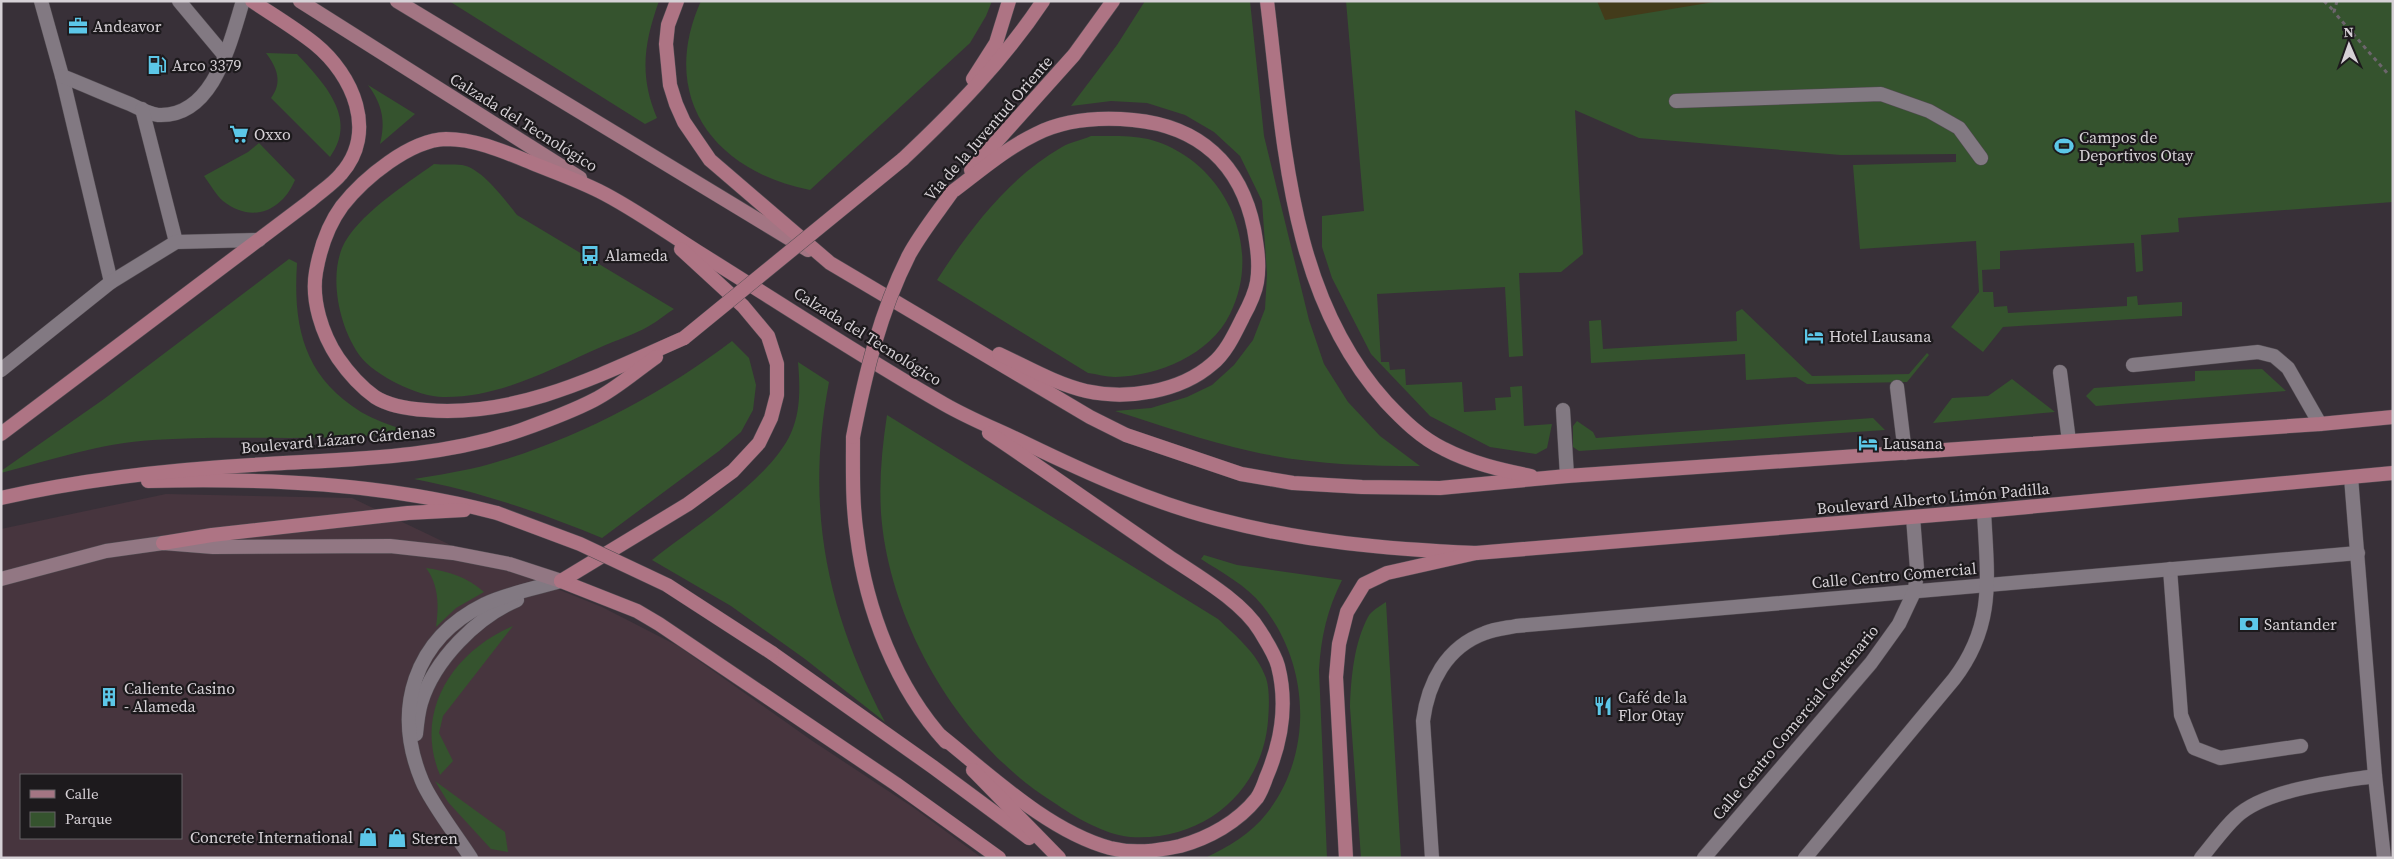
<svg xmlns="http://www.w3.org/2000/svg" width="2394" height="859" viewBox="0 0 2394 859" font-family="'Source Serif 4',serif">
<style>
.commercial{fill:#47353e;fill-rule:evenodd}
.green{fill:#35532e}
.sand{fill:#433b1a}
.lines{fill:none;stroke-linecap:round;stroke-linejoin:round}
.service-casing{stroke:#524c52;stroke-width:15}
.minor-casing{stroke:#524c52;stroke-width:15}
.tertiary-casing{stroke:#524c52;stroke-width:15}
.secondary-casing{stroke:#524c52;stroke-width:15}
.primary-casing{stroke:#524c52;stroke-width:15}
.trunk-casing{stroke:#524c52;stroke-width:15}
.path{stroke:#6c656c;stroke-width:3;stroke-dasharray:4 4;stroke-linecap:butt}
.service{stroke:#827982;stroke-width:14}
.minor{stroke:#827982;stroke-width:14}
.tertiary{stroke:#827982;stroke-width:14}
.secondary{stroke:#927783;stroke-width:14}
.primary{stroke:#a37583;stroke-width:14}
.trunk{stroke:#ae7484;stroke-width:14}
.trunk-bridge-casing{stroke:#524c52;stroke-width:15;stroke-linecap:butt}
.trunk-bridge{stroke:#ae7484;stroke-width:14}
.labels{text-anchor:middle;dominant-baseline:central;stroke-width:4.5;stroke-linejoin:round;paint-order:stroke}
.poi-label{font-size:16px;fill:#d6d1d6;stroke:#1d1a1d;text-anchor:start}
.street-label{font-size:16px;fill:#d6d1d6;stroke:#1d1a1d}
</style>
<rect width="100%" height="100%" fill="#383038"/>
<path class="commercial" d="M166,494L352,498L465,552L602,607L678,646L811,740L914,808L982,858H1V529ZM21,775H181V838H21Z"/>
<g class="green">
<path d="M449,1H659C644,43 639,76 657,118L645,124Z"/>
<path d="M701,1H992L986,16L970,43L810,190C713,171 658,96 701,1Z"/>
<path d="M1145,1H1250L1264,136L1309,320L1324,364L1348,402L1380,436L1420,466C1363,466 1306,464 1250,451C1205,441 1160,425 1115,411L1151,408L1187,397L1212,385L1234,365L1253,340L1265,309L1267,274L1262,201L1240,156L1214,132L1185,115L1147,103L1111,101L1071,106L1117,45Z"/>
<polygon points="1346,1 2393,1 2393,202 2178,218 2179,232 2141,235 2143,271 2136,272 2134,243 2000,251 2000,269 1982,270 1983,292 1993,292 1994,307 2007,306 2008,313 2127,306 2127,297 2137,296 2138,305 2182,302 2182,316 2003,327 1983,352 1951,327 1979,292 1976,241 1860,249 1853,165 1956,162 1956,154 1841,155 1639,138 1575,110 1583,254 1561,272 1519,273 1523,356 1509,357 1505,287 1377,294 1381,362 1389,362 1390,370 1405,369 1406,385 1462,382 1464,412 1496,410 1495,398 1511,397 1510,387 1522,386 1524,426 1552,424 1547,448 1536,454 1490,447 1430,416 1371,354 1332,278 1322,247 1322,216 1364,211"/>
<path d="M266,53L297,54C323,82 359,118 330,157L271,98C283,82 277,68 266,53Z"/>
<path d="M368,85L415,114L380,144C386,121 382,104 368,85Z"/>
<path d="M1091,136C1109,136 1130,135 1148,139C1222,158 1265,244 1230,314C1210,355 1158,376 1115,377C1106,377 1097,374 1088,373L937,280C969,230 1009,177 1062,147C1070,142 1082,140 1091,136Z"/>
<path d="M259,143L295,180C282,211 252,224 223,201C216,195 210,184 204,176L248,152Z"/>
<path d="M434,164C443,165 453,164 462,165C482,168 505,200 517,215L674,309C666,314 658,321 649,326C634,335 616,340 601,347C551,369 500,398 443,397C419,397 375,376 360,356C340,328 329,281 342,248C356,216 406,184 434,164Z"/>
<path d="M289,259L297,263C293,326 303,376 361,412C374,420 392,425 407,432C323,443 237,434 153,440C102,443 50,460 1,473V471L104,399Z"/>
<polygon points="1742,309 1812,376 1909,374 1927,353 1929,355 1907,382 1807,384 1796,377 1746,380 1745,354 1591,363 1589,321 1601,320 1603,349 1737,341 1736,312"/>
<path d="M732,341L749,358L756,385L753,410L741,432L719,451L602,538C539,512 481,492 414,479C432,476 451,473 470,469C560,448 659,397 732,341Z"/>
<path d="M798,362L829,382C805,507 826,610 885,722L805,659L731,606L652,560C693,527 770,480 791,433C801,411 800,385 798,362Z"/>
<polygon points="2262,369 2286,391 2096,406 2086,396 2094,388 2195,381 2195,371"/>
<polygon points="2012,379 2055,412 1933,423 1952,398 1988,396"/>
<path d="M887,415L1218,619C1237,637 1257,653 1266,678C1270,690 1269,708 1268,721C1262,793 1202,842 1130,837C1103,834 1075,817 1053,802C960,744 889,623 881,513C879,480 882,448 887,415Z"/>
<polygon points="1873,418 1885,430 1579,451 1573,447 1573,426 1577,421 1593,432 1596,438"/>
<path d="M1204,555L1237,565L1342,580C1327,610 1321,637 1319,670L1327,858H1205C1228,847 1251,834 1267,813C1314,753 1310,664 1262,605C1246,585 1221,572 1201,559Z"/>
<path d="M426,568C448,571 467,577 484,592L456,608L436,627C439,607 439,585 426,568Z"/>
<path d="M1386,602L1401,858H1361L1350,707C1351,678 1354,643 1368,617C1371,611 1380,606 1386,602Z"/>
<path d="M513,626L443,716L439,733L453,761L440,775C413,711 454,651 513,626Z"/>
<polygon points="435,781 505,832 508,852 491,849 448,802"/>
</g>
<polygon class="sand" points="1597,1 1720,1 1605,20"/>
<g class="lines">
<g class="service-casing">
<g id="service">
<polyline points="41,1 62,76 111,282"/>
<polyline points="179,1 225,56"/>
<path d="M62,76C85,85 107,95 130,104C138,108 149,114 158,115C214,118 230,42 243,1"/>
<polyline points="1676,101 1881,94 1929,111 1959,128 1981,158"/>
<polyline points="142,109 176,242"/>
<polyline points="2133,365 2258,352 2274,356 2288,368 2320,424"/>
<polyline points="1,370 111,282 176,242 259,240"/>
<polyline points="2060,372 2069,441"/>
<polyline points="1897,387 1905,453"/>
<polyline points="1563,410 1567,476"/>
<polyline points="2170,569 2181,715 2194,748 2220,758 2301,746"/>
</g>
</g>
<g class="minor-casing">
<g id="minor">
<path d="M1432,858L1423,721C1428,683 1446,647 1485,633C1494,629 1506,628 1516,626L2358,553"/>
<path d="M2201,858C2213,844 2223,829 2236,817C2265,789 2336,782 2375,776"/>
</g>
</g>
<g class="tertiary-casing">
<g id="tertiary">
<polyline points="2351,477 2375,776 2384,858"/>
<path d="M416,734C417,724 418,713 421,703C434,660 477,617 517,600"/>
<path d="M471,858C457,836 431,803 422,781C392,709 414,639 485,604C509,593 536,588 561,581"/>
<polyline points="1704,858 1871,663 1899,624 1915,590 1917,569 1913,517"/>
<path d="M1805,858L1954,679C1996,624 1987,576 1984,511"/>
</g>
</g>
<g class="secondary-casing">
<polyline id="secondary" points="1,579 106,551 163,543 213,547 390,546 453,553 509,564 561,581"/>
</g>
<g class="primary-casing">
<g id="primary">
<polyline points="300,1 580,178"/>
<polyline points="397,1 808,250"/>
</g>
</g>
<g class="trunk-casing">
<g id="trunk">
<polyline points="677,1 668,25 666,44 670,85 676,104 684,122 710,160 830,263 1090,417 1126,435 1241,474 1293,483 1362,487 1440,488 1567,476 2320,424 2393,417"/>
<path d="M1267,1C1284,138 1288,294 1386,402C1403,420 1421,438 1444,449C1471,463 1501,470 1531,476"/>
<polyline points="973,79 996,43 1009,1"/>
<path d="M903,159C955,110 1003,61 1043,1"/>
<polyline points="971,170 1074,55 1113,1"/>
<path d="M952,192C980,171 1005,149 1036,134C1066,119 1100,117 1133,120C1199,126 1241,164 1254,229C1257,246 1260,264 1257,282C1255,294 1249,306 1243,317C1235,333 1226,353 1212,364C1180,392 1127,400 1086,391C1056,384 1027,367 999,354"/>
<path d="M684,338C602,374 518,418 426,410C410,409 389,406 375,397C361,387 347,371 338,358C322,334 311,300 316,272C320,249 328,225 342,206C364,178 410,140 446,139C476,139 505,152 532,163C554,172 577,180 599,191C633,208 666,232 698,252C780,303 860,356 944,404C970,419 998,430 1025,443C1087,473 1151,502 1217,519C1305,542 1386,549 1476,553"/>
<path d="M1,434L310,201C320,192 333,184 341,174C378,132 353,75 315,44C295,28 273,15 252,1"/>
<path d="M853,437C853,470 852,503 857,536C866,609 896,688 946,742"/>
<path d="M148,481C265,478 383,483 497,513"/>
<path d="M1,498C84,479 167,470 252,465C341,459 435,460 521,430C546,421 571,412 594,400C616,389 636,371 656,357"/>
<polyline points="163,543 212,535 408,513 464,510"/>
<polyline points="561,581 637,611 659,624 896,784 999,858"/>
<polyline points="561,581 688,504 733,471 759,443 771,418 777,395 777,364 768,336 743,306 681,249"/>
<polyline points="772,653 933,767 1029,838"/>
<path d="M941,736C990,775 1048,831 1110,848C1134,854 1156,851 1180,846C1209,838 1238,822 1257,798C1261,792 1264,784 1266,778C1282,741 1288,705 1278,666C1275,654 1266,641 1260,631C1242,601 1196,575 1168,556C1108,515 1049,473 989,433"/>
<polyline points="973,770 1059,858"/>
<polyline points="1346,858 1336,677 1339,644 1347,612 1364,584 1387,573 1476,553 1984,511 2393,473"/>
</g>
</g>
<g class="path">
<polyline points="2324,1 2334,11"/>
<polyline points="2337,1 2334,12 2388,74"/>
</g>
<use href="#service" class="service"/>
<use href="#minor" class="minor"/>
<use href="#tertiary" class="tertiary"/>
<use href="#secondary" class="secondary"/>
<use href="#primary" class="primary"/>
<use href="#trunk" class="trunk"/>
<g class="trunk-bridge-casing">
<g id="trunk-bridge">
<polyline points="684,338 903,159"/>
<path d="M853,437C865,375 880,312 909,255C921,233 938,212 952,192"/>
<polyline points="497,513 580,544 667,585 772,653"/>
</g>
</g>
<use href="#trunk-bridge" class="trunk-bridge"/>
</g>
<defs>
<g id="office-bare" transform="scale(1.5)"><path d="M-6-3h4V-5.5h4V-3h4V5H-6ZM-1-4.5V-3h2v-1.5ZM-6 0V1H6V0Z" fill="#5cc7e8" stroke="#1d1a1d" stroke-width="2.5" paint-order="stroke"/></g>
<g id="fuel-bare" transform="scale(1.5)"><path d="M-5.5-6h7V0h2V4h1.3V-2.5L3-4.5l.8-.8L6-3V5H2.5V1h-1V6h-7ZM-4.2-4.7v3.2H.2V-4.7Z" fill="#5cc7e8" stroke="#1d1a1d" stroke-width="2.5" paint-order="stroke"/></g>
<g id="supermarket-bare" transform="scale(1.5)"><path d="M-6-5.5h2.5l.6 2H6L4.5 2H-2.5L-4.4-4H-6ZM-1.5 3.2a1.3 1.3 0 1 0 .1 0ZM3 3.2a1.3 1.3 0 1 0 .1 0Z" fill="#5cc7e8" stroke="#1d1a1d" stroke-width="2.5" paint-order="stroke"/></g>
<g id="stadium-bare" transform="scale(1.5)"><path d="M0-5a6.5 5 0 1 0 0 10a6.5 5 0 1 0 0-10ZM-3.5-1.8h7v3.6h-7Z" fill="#5cc7e8" stroke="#1d1a1d" stroke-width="2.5" paint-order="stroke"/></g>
<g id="bus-bare" transform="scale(1.5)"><path d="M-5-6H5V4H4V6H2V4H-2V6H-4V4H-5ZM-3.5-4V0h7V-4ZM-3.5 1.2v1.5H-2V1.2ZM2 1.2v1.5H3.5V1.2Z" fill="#5cc7e8" stroke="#1d1a1d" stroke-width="2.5" paint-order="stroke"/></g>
<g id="hotel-bare" transform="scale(1.5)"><path d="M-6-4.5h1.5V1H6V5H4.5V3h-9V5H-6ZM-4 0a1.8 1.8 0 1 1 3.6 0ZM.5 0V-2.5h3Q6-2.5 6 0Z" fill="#5cc7e8" stroke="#1d1a1d" stroke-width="2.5" paint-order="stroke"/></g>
<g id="bank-bare" transform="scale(1.5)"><path d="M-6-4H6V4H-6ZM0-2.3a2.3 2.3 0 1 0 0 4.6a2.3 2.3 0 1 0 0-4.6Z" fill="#5cc7e8" stroke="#1d1a1d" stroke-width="2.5" paint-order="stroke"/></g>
<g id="building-bare" transform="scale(1.5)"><path d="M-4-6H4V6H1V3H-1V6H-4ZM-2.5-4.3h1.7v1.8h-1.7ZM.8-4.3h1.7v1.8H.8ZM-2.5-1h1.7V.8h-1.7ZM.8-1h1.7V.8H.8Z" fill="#5cc7e8" stroke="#1d1a1d" stroke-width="2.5" paint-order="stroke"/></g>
<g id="restaurant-bare" transform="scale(1.5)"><path d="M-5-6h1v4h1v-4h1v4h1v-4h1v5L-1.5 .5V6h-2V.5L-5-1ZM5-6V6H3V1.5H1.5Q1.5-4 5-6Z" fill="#5cc7e8" stroke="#1d1a1d" stroke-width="2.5" paint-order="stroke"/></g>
<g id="shop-bare" transform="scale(1.5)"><path d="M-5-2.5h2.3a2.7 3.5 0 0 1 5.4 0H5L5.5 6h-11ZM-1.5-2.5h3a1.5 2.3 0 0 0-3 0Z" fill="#5cc7e8" stroke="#1d1a1d" stroke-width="2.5" paint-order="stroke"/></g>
</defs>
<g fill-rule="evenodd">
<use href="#office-bare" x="78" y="26"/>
<use href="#fuel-bare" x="157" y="65"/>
<use href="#supermarket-bare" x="239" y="134"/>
<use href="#stadium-bare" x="2064" y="146"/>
<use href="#bus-bare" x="590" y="255"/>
<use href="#hotel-bare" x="1814" y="336"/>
<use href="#hotel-bare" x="1868" y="443"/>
<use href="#bank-bare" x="2249" y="624"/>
<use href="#building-bare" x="109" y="697"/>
<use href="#restaurant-bare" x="1603" y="706"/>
<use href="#shop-bare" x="368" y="837"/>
<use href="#shop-bare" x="397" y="838"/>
</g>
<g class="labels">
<g class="poi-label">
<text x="93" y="26">Andeavor</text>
<text x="172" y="65">Arco 3379</text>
<text x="254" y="134">Oxxo</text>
<text x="2079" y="137">Campos de<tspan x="2079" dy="18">Deportivos Otay</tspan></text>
<text x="605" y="255">Alameda</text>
<text x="1829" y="336">Hotel Lausana</text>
<text x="1883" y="443">Lausana</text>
<text x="2264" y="624">Santander</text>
<text x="124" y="688">Caliente Casino<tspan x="124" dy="18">- Alameda</tspan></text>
<text x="1618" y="697">Café de la<tspan x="1618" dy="18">Flor Otay</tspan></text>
<text x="353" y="837" text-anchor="end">Concrete International</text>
<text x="412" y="838">Steren</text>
</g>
<g class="street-label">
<text transform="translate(524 122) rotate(32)">Calzada del Tecnológico</text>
<text transform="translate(988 128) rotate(-49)">Via de la Juventud Oriente</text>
<text transform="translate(868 336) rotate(32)">Calzada del Tecnológico</text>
<text transform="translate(338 439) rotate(-5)">Boulevard Lázaro Cárdenas</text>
<text transform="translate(1933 498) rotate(-5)">Boulevard Alberto Limón Padilla</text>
<text transform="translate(1894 575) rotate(-5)">Calle Centro Comercial</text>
<text transform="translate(1795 722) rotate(-50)">Calle Centro Comercial Centenario</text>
</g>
</g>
<rect width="2394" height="859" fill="none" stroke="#d6d1d6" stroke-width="5"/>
<rect x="20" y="774" width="162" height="65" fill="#1d1a1d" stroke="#676367"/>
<rect x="30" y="790" width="25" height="8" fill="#a37583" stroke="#676367"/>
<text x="65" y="799" font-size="15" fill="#d6d1d6">Calle</text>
<rect x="30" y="812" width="25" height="15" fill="#35532e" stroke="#676367"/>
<text x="65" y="824" font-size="15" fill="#d6d1d6">Parque</text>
<g transform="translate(2349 45) rotate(358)" stroke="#1d1a1d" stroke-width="4" paint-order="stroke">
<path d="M0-4L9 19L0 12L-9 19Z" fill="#d6d1d6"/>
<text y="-8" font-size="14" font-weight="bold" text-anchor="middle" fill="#d6d1d6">N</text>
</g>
</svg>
